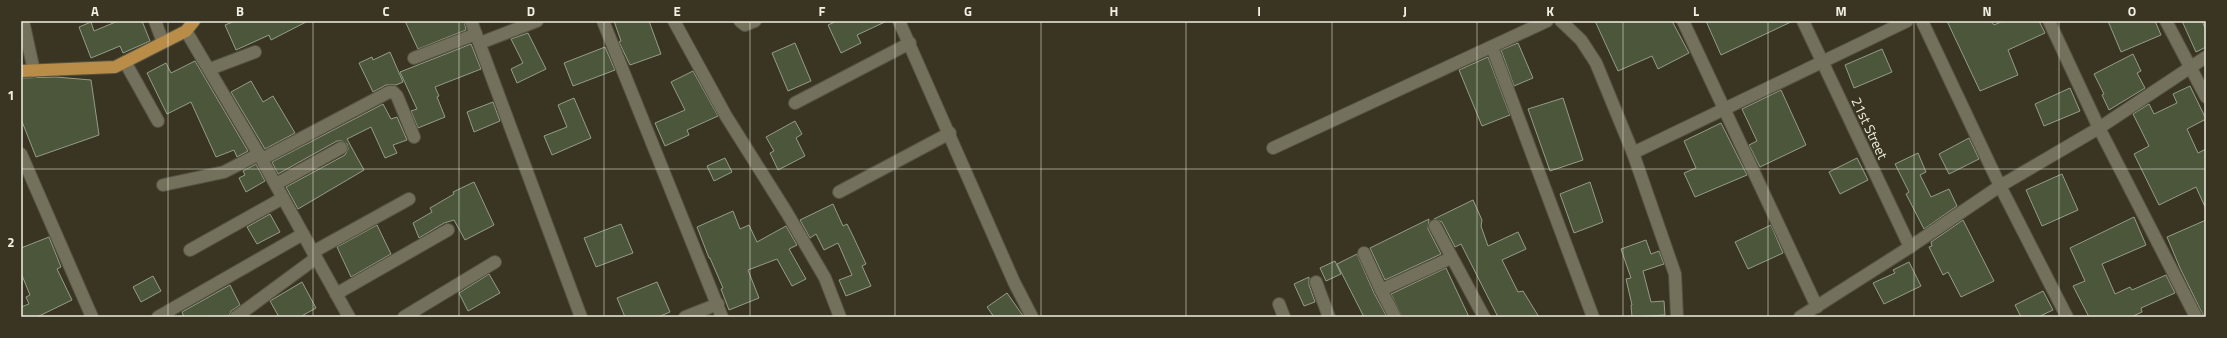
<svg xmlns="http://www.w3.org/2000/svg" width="2227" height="338" viewBox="0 0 2227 338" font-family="'Titillium Web',sans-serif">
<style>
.building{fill:#4b563a;stroke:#949d88}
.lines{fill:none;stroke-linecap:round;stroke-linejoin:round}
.minor-casing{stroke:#565342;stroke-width:14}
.major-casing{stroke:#565342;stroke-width:14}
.minor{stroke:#73705b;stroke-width:12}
.major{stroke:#b98d48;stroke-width:12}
.grid{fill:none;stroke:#f1efe3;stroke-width:1;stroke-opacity:0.55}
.labels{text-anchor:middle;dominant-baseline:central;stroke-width:3;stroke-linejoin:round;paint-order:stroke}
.street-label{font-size:14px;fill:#f1efe3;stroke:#393522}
.neatline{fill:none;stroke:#f1efe3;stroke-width:1.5}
.grid-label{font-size:13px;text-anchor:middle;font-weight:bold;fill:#f1efe3}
</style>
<rect width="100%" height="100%" fill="#393522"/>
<g class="building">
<polygon points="118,21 142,21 150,41 123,53 120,46 91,58 79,27 91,22 94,31"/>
<polygon points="235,21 308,21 271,40 269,35 236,50 225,25"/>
<polygon points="405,21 464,21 466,30 418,49"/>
<polygon points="614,21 649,21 661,54 630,65 619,42 621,41"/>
<polygon points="837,21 887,21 857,35 861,43 841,53 828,25"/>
<polygon points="1595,21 1672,21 1689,53 1658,69 1652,56 1618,71"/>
<polygon points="1706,21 1793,21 1721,55"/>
<polygon points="1947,21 1991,21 1994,25 2003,21 2039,21 2045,33 2008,50 2018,75 1980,91"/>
<polygon points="2108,21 2155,21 2161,35 2121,52"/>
<polygon points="2182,21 2202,21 2206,30 2206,47 2196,52"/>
<polygon points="528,33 546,69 517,83 511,69 523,63 511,39"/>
<polygon points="795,43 811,81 788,91 772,53"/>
<polygon points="1518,43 1533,78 1514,86 1501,50"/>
<polygon points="471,44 481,69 435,87 439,96 437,97 445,117 418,128 411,111 417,109 400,72"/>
<polygon points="605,47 615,70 573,86 564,63"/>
<polygon points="1882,49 1892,72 1854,88 1845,65"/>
<polygon points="390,52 403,82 396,85 386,85 373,92 359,63 372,57 373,60"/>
<polygon points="2133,54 2141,71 2137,73 2145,88 2109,110 2102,95 2104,94 2094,74"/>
<polygon points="1488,57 1510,115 1482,126 1459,70"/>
<polygon points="195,61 248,151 237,157 234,150 216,157 191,102 167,114 147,73 166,63 171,73"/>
<polygon points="693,71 718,116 687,130 689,135 665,146 655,123 685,110 671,82"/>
<polygon points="56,77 91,80 99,135 36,157 21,119 21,78"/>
<polygon points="251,81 263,102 273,96 295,133 265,149 231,92"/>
<polygon points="2190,86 2206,119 2187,129 2198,153 2206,149 2206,209 2196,187 2159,205 2134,154 2149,146 2133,114 2149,104 2154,114 2177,103 2173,94"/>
<polygon points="2070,88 2080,111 2044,126 2035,104"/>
<polygon points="1781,90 1806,145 1760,167 1749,145 1757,141 1742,109"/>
<polygon points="574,98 591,138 552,155 544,136 567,127 558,105"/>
<polygon points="1563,98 1583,160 1550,171 1528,109"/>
<polygon points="493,102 500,121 474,132 467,112"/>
<polygon points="383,104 391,119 397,117 407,140 393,145 397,153 385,158 371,127 347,139 364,170 298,209 286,187 345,155 348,149 347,144 342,141 337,141 278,174 272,162"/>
<polygon points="795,121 802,134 796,138 805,156 778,170 770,153 774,151 766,137"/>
<polygon points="1721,123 1747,175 1695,197 1684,173 1696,168 1684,141"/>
<polygon points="1969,138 1979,159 1949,174 1939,154"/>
<polygon points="1918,153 1926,172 1920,175 1931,197 1949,189 1957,206 1924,229 1906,194 1909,192 1895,164"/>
<polygon points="725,158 732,172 714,181 707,166"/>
<polygon points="1857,158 1868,180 1840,194 1829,172"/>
<polygon points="256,164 265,181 246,192 239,178 245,175 243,171"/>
<polygon points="2062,174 2078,210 2042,226 2026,190"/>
<polygon points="474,182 494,225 465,240 454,220 444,223 419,238 413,223 432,212 430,208 454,194 453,192"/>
<polygon points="1590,182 1603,222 1574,233 1560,194"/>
<polygon points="1473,200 1482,220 1481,226 1488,246 1518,232 1526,249 1502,260 1518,292 1523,291 1539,317 1498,317 1461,244 1455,247 1442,222 1434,219"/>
<polygon points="833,204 843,226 847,224 853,236 866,264 862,266 871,286 846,296 839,280 852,275 838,243 824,250 816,234 810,238 800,220"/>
<polygon points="733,211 740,229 749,225 757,242 786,226 797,245 789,249 806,279 792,286 777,259 748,270 759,298 729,310 721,289 723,288 710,258 709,258 697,227"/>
<polygon points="270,214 280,232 257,244 247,227"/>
<polygon points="2134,217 2146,245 2102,264 2115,294 2130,287 2132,290 2166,275 2175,293 2141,308 2142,312 2131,317 2089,317 2073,286 2085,281 2070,248"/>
<polygon points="1429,219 1428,229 1441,254 1385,280 1370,248"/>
<polygon points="1963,220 1994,281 1961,297 1948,272 1943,275 1929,247 1932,246 1931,242"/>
<polygon points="2206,220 2206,317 2204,317 2180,268 2167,237"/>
<polygon points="621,224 633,253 596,267 584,238"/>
<polygon points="377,225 391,254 351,277 337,247"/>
<polygon points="1771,225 1783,253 1748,269 1735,242"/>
<polygon points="49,237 61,267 57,269 72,300 37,317 21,317 21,307 29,304 26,297 30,295 21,273 21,248"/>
<polygon points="1646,240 1651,254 1659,251 1664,264 1643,271 1651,302 1664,301 1665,315 1632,317 1631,305 1632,305 1626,279 1631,278 1621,249"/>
<polygon points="1357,254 1374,293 1387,317 1364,317 1337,264"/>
<polygon points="1335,261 1341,274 1326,281 1320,268"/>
<polygon points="1909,262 1921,286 1884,304 1873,283 1895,273 1893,270"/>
<polygon points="1446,268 1469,317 1402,317 1391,294"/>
<polygon points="489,274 500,293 468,311 459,293"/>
<polygon points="153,276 161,291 141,302 133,287"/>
<polygon points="1309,277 1309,285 1315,302 1304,306 1294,284"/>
<polygon points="302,282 316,308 300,317 279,317 270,301"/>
<polygon points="657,282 670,312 658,317 625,317 617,298"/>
<polygon points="230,285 240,305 231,311 229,316 184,317 182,312"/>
<polygon points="2043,291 2053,310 2038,317 2021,317 2015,305"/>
<polygon points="1007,293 1021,313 1024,317 994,317 987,307"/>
</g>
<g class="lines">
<g class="minor-casing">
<g id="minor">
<polyline points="23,21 34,71"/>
<polyline points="155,21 163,42"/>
<polyline points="471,21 581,317"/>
<polyline points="603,21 722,317"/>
<polyline points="674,21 726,116 787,213 825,278 840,317"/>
<polyline points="740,21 745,25 755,21"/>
<polyline points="899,21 1014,282 1032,317"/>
<polyline points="1561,21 1581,40 1596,63 1633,153 1675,274 1677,317"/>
<polyline points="1683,21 1817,307"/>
<polyline points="1803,21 1910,247"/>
<polyline points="1922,21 2000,186 2067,317"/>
<polyline points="2049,21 2099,128 2196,317"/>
<polyline points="2166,21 2206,97"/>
<polyline points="186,31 257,151 349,317"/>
<polyline points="480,43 537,21"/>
<polyline points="1492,47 1593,317"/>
<polyline points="414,58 476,34"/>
<polyline points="125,62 158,121"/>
<polyline points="210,69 255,52"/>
<polyline points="795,103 910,43"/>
<polyline points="1273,148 1547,21"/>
<polyline points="1633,153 1907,21"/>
<polyline points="21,154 92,317"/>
<polyline points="262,159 389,92 393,92 397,96 414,137"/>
<polyline points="276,184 341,148"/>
<polyline points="163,185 224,172 259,154"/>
<polyline points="839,192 950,133"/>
<polyline points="1435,226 1484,317"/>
<polyline points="190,250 283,198"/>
<polyline points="313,252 409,199"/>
<polyline points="1364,253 1381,290"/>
<polyline points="1316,282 1329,317"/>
<polyline points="336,294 448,230"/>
<polyline points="1279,304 1284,317"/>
<polyline points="158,317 303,234"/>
<polyline points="236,317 316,258"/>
<polyline points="404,317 495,262"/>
<polyline points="685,317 718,304"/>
<polyline points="1395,317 1381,290 1451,258"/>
<polyline points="1800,317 1910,247 2000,186 2099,128 2206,57"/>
</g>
</g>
<g class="major-casing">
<polyline id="major" points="21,71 115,67 186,31 194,21"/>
</g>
<use href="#minor" class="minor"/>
<use href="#major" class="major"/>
</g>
<path class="grid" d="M168,21V317M313,21V317M459,21V317M604,21V317M750,21V317M895,21V317M1041,21V317M1186,21V317M1332,21V317M1477,21V317M1623,21V317M1768,21V317M1914,21V317M2059,21V317M21,169H2206"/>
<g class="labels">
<g class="street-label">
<text transform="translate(1870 128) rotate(65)">21st Street</text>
</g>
</g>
<rect width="2227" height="338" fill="none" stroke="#393522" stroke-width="44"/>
<rect x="22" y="22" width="2183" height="294" class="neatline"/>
<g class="grid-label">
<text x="95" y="16">A</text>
<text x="240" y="16">B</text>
<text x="386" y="16">C</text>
<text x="531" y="16">D</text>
<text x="677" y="16">E</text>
<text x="822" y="16">F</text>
<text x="968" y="16">G</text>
<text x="1114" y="16">H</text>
<text x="1259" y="16">I</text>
<text x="1405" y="16">J</text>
<text x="1550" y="16">K</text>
<text x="1696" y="16">L</text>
<text x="1841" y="16">M</text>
<text x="1987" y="16">N</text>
<text x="2132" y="16">O</text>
<text x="11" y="100">1</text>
<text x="11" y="247">2</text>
</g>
</svg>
